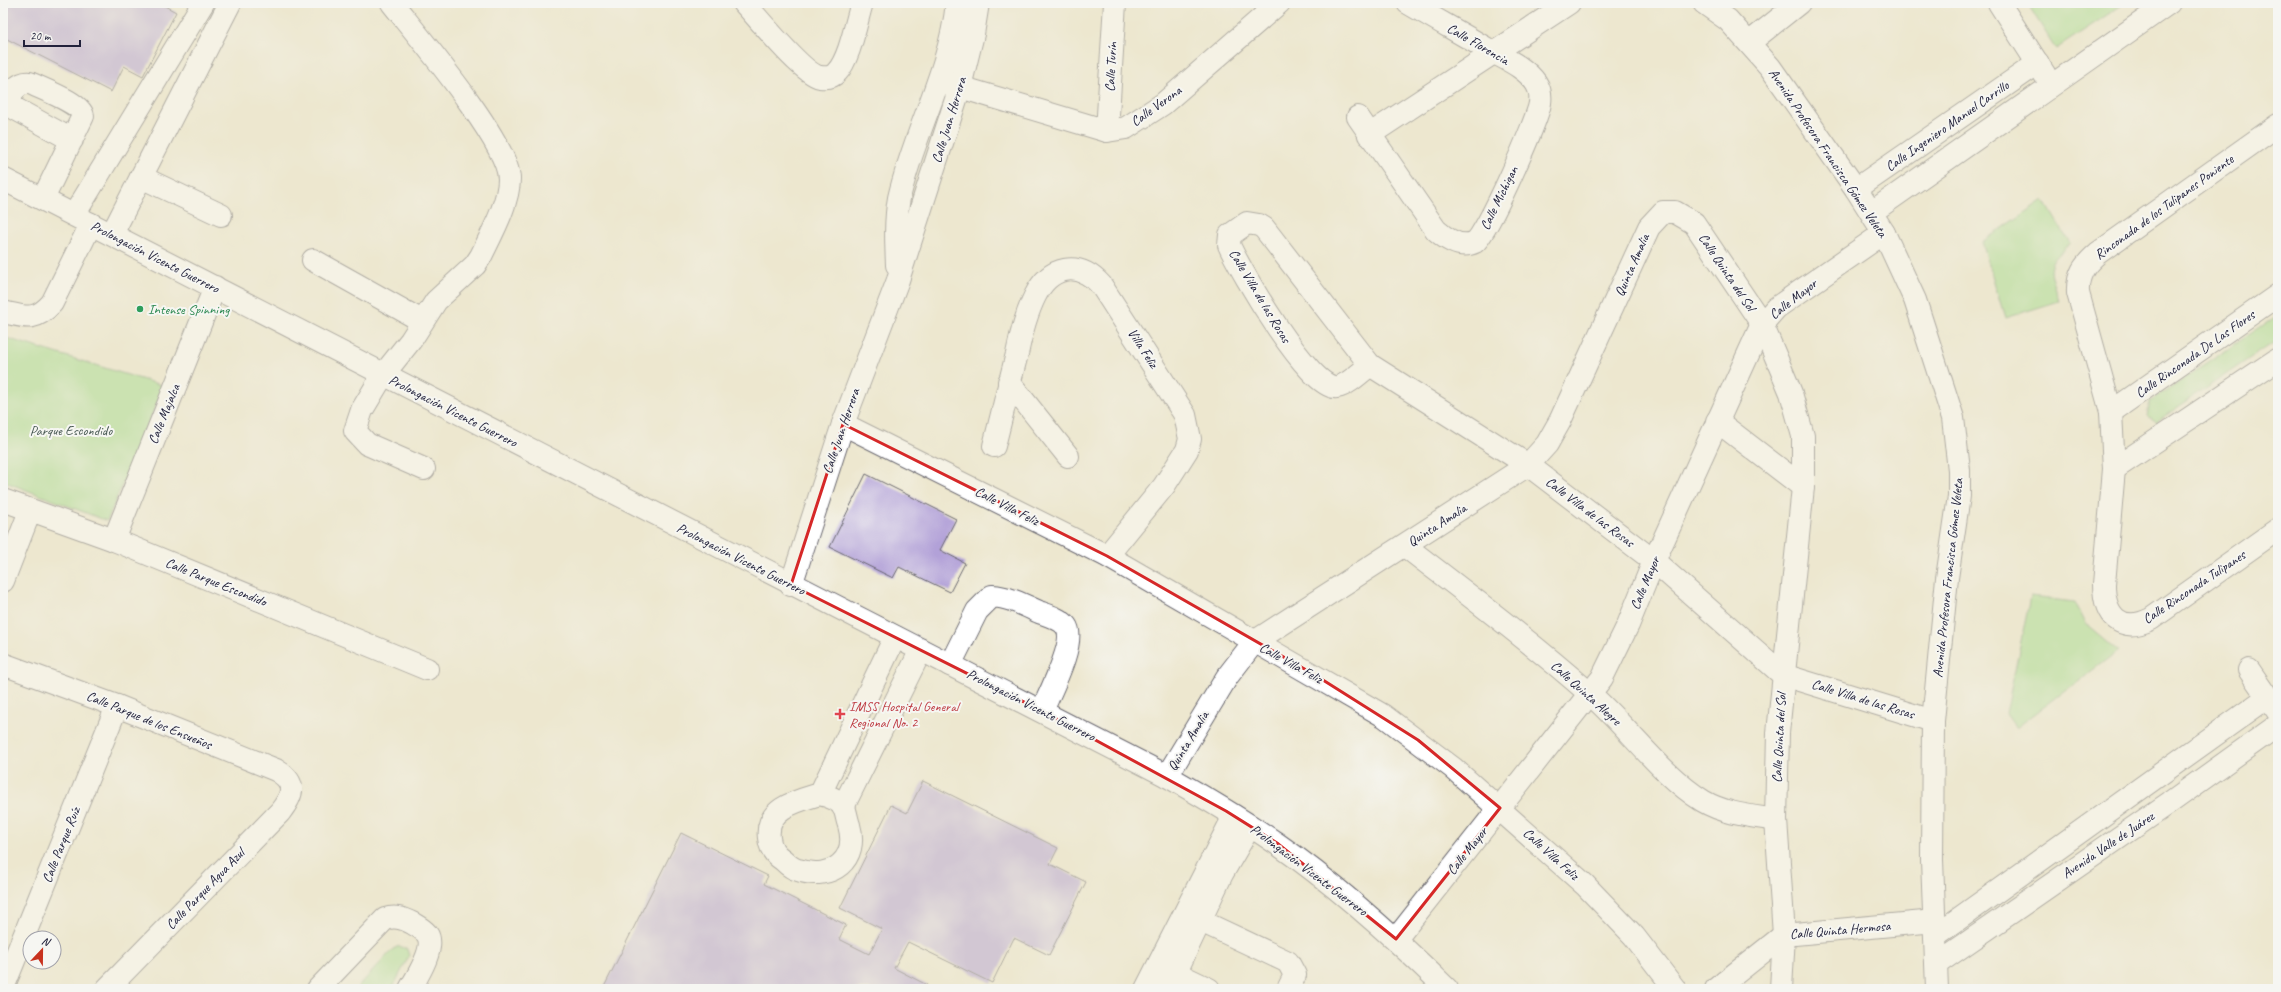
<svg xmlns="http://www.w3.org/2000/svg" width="2281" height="992" viewBox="0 0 2281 992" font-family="Caveat,sans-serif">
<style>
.green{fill:#a3db8d;stroke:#627e64}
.building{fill:#b2a1d8}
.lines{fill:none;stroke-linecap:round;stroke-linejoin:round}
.minor-casing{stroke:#69676f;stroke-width:24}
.major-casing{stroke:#69676f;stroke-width:24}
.minor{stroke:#fff;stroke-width:22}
.major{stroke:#fff;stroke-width:22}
.marked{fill:none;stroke:#d62828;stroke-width:3;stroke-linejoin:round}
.leisure-dot{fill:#2e9e5b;stroke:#f6f6f2;stroke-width:1.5}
.health-dot{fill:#e0444e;stroke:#f6f6f2;stroke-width:1.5}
.labels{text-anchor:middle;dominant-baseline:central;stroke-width:4;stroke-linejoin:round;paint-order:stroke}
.street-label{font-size:14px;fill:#22223b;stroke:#f6f6f2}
.leisure-label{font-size:14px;fill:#27864d;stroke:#f6f6f2;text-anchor:start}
.park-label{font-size:14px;fill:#495a54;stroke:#f6f6f2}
.health-label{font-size:14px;fill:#be3a42;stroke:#f6f6f2;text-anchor:start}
</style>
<rect width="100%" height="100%" fill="#f6f6f2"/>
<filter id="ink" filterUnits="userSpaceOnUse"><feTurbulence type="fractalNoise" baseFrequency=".025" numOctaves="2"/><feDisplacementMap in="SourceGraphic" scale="8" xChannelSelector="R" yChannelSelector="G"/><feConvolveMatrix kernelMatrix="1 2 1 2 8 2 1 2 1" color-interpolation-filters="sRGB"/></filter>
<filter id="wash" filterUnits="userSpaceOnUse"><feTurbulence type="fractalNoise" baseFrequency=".012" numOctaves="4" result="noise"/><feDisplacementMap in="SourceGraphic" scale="16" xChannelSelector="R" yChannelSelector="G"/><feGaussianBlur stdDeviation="0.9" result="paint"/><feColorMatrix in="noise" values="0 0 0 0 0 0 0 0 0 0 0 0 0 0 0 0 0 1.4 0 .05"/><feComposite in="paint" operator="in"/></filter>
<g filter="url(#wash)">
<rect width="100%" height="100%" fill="#ede7cf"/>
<g class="green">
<polygon points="2027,3 2125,3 2056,49"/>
<path d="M2044,200L2070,244C2042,265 2049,270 2059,301L2005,318L1982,242Z"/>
<polygon points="2278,315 2278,339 2156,422 2147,416 2150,402"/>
<polygon points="3,337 164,386 107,521 3,481"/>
<polygon points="2030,597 2075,602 2086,624 2118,651 2016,728 2006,714"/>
<polygon points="399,946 407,949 409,956 392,989 356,989 393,949"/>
</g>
<g id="blocks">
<g class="building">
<polygon points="3,3 159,3 176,12 143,76 124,66 111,92 3,37"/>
<polygon points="866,474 956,519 940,550 965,563 950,592 899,567 893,578 830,547"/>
<polygon points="923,781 1058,848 1050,864 1086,882 1049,955 1014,938 992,983 908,942 894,968 927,985 925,989 603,989 681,833 768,876 764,884 846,925 839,939 869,954 882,929 840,908 891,805 907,813"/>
</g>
</g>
</g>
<g filter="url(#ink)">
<use href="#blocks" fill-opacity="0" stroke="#69676f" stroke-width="1"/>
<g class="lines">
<g class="minor-casing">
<g id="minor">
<path d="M392,3C418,36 509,143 509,179C509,203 491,235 481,256L475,265L436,301L411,340L383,375L362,410L355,431L367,444L424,469"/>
<path d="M744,3C758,18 803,74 820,77C827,78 833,77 837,72C850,58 856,22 862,3"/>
<polyline points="1704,3 1728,20 1770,67 1856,189 1884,233 1915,300 1953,418 1959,470 1959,496 1947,578 1933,721 1932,860 1937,989"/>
<polyline points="1999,3 2045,75"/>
<polyline points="1750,42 1799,3"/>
<polyline points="938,83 960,87 1107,131 1126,128 1163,104 1279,3"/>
<path d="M1358,117L1436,230C1446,239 1461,249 1475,242C1486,236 1538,119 1540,103C1541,96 1540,89 1536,83C1525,67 1505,59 1489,50C1462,34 1435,19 1408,3"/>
<path d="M2278,125L2098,253C2084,265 2077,275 2078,293L2111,412L2114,469L2104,584C2104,615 2120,634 2151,619L2278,529"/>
<polyline points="1107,131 1115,3"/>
<polyline points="1369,135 1569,3"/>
<polyline points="141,177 221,215"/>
<polyline points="1856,189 2038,63"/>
<path d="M43,199L83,116C81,103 42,89 30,83C18,81 7,95 12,107L72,140"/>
<polyline points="1872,212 2169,3"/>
<polyline points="74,215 203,3"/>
<path d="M1247,223L1259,225L1264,228L1370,365C1361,372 1348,385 1337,387C1311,392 1240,270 1229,245L1230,235Z"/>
<polyline points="112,234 230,3"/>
<polyline points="313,260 422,321"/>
<path d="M897,265C896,243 895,220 899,198C914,132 950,71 957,3"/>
<path d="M3,312C26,317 35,322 52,303L91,224"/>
<polyline points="1370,365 1528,465 1654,561 1783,675 1933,721"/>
<polyline points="1009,382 1068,456"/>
<polyline points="2111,412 2278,295"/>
<polyline points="1717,421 1803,487"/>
<polyline points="843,424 1107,556 1384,716 1453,768 1585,885 1634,936 1675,989"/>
<path d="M994,446C1002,415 1009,384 1017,354C1021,334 1026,314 1035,296C1050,266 1078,260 1101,285L1185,415L1190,439L1187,450L1164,486L1107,556"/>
<polyline points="2114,469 2278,359"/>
<polyline points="3,500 114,540 427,669"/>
<polyline points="114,540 215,287"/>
<path d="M1405,546C1467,594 1530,641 1589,693C1626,725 1661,775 1703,801C1725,814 1751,816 1776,820"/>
<polyline points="3,581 30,511"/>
<polyline points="791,585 843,424 898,280 960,87 973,34 978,3"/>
<path d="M3,664L117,706L276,770C298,783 293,795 280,812L107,989"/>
<path d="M950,665L977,611L992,596C1009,597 1024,605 1039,612C1047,615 1061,619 1066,626C1077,641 1049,694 1042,711"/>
<polyline points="2249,670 2278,712"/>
<polyline points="1167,776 1227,677 1254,642 1528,465 1547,444 1560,421 1649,227 1663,212 1675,212 1694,223 1762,324 1791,393 1803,436 1803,487 1778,733 1776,820 1784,935 1781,989"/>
<path d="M820,794C828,796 839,800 844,807C846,812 847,820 849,825C859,860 832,881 798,870C793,869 787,864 783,860C775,855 770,848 769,838C765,808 797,801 820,794Z"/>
<polyline points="820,794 895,637"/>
<polyline points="843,807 921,650"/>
<polyline points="1188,915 1288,962 1295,975 1288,989"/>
<polyline points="1936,935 2268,697"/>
<polyline points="1396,939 1602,678 1628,625 1654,561 1762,324 1776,308 1884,233"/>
<polyline points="1938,963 2172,801 2278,725"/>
<polyline points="1163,967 1209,989"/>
<polyline points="5,983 117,706"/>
<path d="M318,989L385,919C395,916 402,918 412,923C417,926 423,929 427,934C436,947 417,977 410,989"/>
<polyline points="1146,989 1234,816"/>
<polyline points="1168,989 1222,874 1250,826"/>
<polyline points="1716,989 1784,935 1935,921"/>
</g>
</g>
<g class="major-casing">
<path id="major" d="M3,179L1167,776C1204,797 1241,819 1276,843C1338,886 1393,936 1447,989"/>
</g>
<use href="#minor" class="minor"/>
<use href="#major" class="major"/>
</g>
</g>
<path d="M0 0H2281V992H0ZM843,424L1107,556L1315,675L1418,740L1500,808L1396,939L1277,843L1226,811L1042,711L791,585Z" fill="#ede7cf" fill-opacity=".55" fill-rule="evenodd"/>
<path class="marked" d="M843,424L1107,556L1315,675L1418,740L1500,808L1396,939L1277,843L1226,811L1042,711L791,585Z"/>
<circle class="leisure-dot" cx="140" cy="309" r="4"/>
<path class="health-dot" d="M838 708h4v4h4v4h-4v4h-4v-4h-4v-4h4z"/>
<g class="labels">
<g class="street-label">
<text transform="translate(1478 44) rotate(30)">Calle Florencia</text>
<text transform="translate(1111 67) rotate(-87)">Calle Turín</text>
<text transform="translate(1156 106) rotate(-36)">Calle Verona</text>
<text transform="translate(949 120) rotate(-73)">Calle Juan Herrera</text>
<text transform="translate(1947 126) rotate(-35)">Calle Ingeniero Manuel Carrillo</text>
<text transform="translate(1828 153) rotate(56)">Avenida Profesora Francisca Gómez Veleta</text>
<text transform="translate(1499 198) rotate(-64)">Calle Míchigan</text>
<text transform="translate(2164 207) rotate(-36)">Rinconada de los Tulipanes Poniente</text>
<text transform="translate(155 257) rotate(27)">Prolongación Vicente Guerrero</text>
<text transform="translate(1632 265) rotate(-66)">Quinta Amalia</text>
<text transform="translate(1727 272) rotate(56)">Calle Quinta del Sol</text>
<text transform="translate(1260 296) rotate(59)">Calle Villa de las Rosas</text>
<text transform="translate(1793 299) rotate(-38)">Calle Mayor</text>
<text transform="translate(1143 348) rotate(57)">Villa Feliz</text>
<text transform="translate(2195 354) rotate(-35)">Calle Rinconada De Las Flores</text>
<text transform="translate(453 411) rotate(27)">Prolongación Vicente Guerrero</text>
<text transform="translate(164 414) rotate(-68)">Calle Majalca</text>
<text transform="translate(841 431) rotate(-71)">Calle Juan Herrera</text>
<text transform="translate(1007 506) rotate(27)">Calle Villa Feliz</text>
<text transform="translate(1590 512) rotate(37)">Calle Villa de las Rosas</text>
<text transform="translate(1437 525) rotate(-33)">Quinta Amalia</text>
<text transform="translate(741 559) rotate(27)">Prolongación Vicente Guerrero</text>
<text transform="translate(1948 578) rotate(-84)">Avenida Profesora Francisca Gómez Veleta</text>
<text transform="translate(216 582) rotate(22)">Calle Parque Escondido</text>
<text transform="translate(1645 583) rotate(-67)">Calle Mayor</text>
<text transform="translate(2194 587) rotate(-34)">Calle Rinconada Tulipanes</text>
<text transform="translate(1291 663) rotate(29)">Calle Villa Feliz</text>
<text transform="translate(1586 693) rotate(42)">Calle Quinta Alegre</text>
<text transform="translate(1863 699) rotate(17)">Calle Villa de las Rosas</text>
<text transform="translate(1031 705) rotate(27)">Prolongación Vicente Guerrero</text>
<text transform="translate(149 720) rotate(22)">Calle Parque de los Ensueños</text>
<text transform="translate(1779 738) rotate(-87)">Calle Quinta del Sol</text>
<text transform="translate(1188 741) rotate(-59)">Quinta Amalia</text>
<text transform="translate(61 845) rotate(-68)">Calle Parque Ruíz</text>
<text transform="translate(2108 845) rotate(-34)">Avenida Valle de Juárez</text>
<text transform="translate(1467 851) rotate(-52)">Calle Mayor</text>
<text transform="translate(1551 854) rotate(42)">Calle Villa Feliz</text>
<text transform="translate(1309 870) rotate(37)">Prolongación Vicente Guerrero</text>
<text transform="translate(205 889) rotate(-46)">Calle Parque Agua Azul</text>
<text transform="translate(1840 930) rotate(-5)">Calle Quinta Hermosa</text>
</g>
<g class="leisure-label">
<text x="148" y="309">Intense Spinning</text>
</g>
<g class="park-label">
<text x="71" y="430">Parque Escondido</text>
</g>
<g class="health-label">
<text x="849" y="706">IMSS Hospital General<tspan x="849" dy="16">Regional No. 2</tspan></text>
</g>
</g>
<rect width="2281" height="992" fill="none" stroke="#f6f6f2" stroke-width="16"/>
<g transform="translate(42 950) rotate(22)"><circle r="19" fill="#f6f6f2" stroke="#a1a1a9"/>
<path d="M0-3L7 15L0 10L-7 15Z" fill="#c8321e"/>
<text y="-6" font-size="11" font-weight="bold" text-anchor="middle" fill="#22223b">N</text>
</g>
<path d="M24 40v6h56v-6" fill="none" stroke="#22223b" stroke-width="2"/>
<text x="30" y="40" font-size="12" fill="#22223b" stroke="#f6f6f2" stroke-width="3" paint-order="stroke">20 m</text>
</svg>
